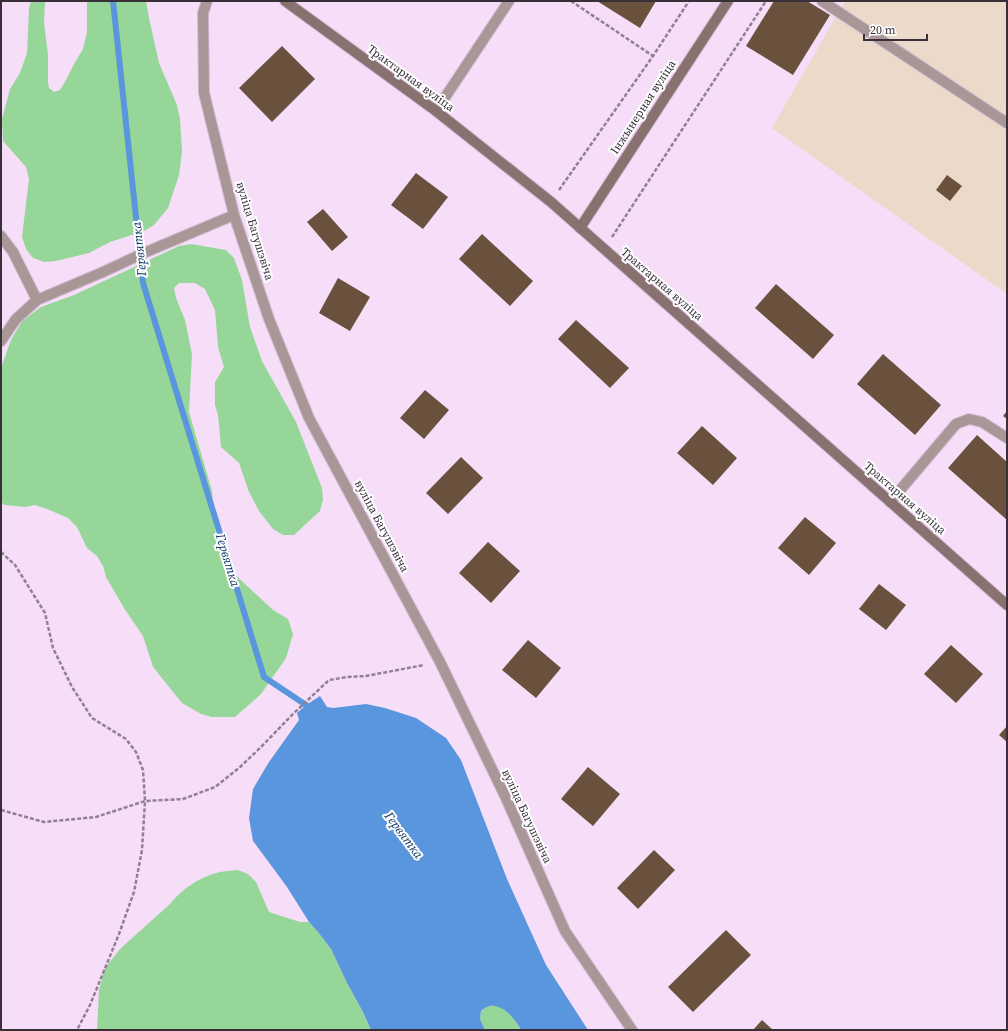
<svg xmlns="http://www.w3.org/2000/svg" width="1008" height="1031" viewBox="0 0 1008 1031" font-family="'Source Serif 4',serif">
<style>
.industrial{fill:#ebdac9}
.green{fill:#96d698}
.water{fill:#5a96dd}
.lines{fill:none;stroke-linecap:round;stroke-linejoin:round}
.stream{stroke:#5a96dd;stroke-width:6}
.building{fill:#69513d}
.lane-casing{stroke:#d0bbd3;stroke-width:12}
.street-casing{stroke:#d0bbd3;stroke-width:12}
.secondary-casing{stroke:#d0bbd3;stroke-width:12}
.path{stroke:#908092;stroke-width:2.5;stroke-dasharray:4 2;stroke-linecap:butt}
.lane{stroke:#a89796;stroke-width:10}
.street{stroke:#a89796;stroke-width:10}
.secondary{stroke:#88716f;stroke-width:10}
.labels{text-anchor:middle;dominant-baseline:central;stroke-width:4;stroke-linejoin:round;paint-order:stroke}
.street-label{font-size:12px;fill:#382f39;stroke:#fff}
.water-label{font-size:13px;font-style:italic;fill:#0e3866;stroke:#fff}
</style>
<rect width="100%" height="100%" fill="#f6def9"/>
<polygon class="industrial" points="845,1 1007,1 1007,294 772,128"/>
<g class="green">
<polygon points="31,1 45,1 44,22 48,55 48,83 49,88 54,92 60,90 66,80 74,64 83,49 87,32 87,1 146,1 149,18 159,63 177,105 180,119 182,152 179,175 168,208 154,225 144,231 110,242 89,253 56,261 44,262 33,258 26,249 22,237 29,179 26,167 3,141 2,119 10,89 20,73 27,53 29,9"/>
<polygon points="191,244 226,250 234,258 242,280 250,327 262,361 296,422 322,488 323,500 320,511 294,535 283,535 273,529 259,511 249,492 239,463 221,447 218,415 215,405 215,382 224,367 218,347 215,310 205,289 195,283 179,283 174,288 176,298 185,320 192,354 189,412 212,491 216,538 225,561 231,571 273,610 288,619 293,634 286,658 261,694 235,717 212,717 201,714 182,703 153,667 143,636 124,608 106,577 103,566 97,556 87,548 77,527 68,518 47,509 35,505 25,507 4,505 1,501 1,368 11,340 22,321 41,307 74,295 179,246"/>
<path d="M238,870L248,874L256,882L269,912L300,922H309L318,932L331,949L347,983L363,1012L371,1030H97L99,990L105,968L120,949L170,904C181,890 198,878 216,873C223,871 231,871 238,870Z"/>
<polygon points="488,1006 499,1006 510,1013 521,1030 485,1030 480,1019 481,1011"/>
</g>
<path class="water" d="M320,696L327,707L333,708L366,704L385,708L416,718L446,738L461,760L507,879L546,965L588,1030H521C515,1019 504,1004 489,1006C486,1007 483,1009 481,1011L480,1019L485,1030H371L363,1012L347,983L331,949L318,932L309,922L287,887L253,841L249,818L253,789L269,762L299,720L297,713L306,705Z"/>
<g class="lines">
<polyline class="stream" points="113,1 143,283 264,677 306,705"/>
</g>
<g class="building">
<polygon points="597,1 656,1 640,28"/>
<polygon points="774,1 807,1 830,15 793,75 746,46"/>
<polygon points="282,46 315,79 272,122 239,88"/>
<polygon points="416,173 448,197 423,229 391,205"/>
<polygon points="947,175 962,186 950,201 936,190"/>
<polygon points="323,209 348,237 332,251 307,222"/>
<polygon points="482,234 533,281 510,306 459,259"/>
<polygon points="338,278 370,297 350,331 319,313"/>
<polygon points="776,284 834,335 813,359 755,308"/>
<polygon points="576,320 629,368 610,388 558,339"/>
<polygon points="883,354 941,405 915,435 857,384"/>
<polygon points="425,390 449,410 424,439 400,418"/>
<polygon points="1007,411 1007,419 1003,416"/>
<polygon points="702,426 737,458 713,485 677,453"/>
<polygon points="977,435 1007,462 1007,520 948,468"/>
<polygon points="461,457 483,478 448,514 426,493"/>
<polygon points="805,517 836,543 809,575 778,548"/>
<polygon points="488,542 520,571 491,603 459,573"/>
<polygon points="879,584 906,605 886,630 859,609"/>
<polygon points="528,640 561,668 536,698 502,670"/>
<polygon points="951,645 983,674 956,703 924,674"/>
<polygon points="1007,726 1007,742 999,735"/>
<polygon points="588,767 620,794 593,826 561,799"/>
<polygon points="654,850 675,870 638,909 617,888"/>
<polygon points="726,930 751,955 693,1012 668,987"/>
<polygon points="762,1020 773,1030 753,1030"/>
</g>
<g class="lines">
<g class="lane-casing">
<g id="lane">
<polyline points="822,1 1007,123"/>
<polyline points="436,111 509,1"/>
<polyline points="1,236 13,252 37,300"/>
<polyline points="1,341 16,319 37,300 103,272 146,252 234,215"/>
<polyline points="890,502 956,424 969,419 982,422 1007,438"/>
</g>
</g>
<g class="street-casing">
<polyline id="street" points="207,1 203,13 204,93 234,215 269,319 309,418 440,662 505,796 565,931 632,1030"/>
</g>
<g class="secondary-casing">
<g id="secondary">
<polyline points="285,1 436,111 551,202 1007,605"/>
<polyline points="580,228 728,1"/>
</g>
</g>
<g class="path">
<polyline points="571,1 653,56"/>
<polyline points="559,190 653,56 689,1"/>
<polyline points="612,237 766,1"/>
<polyline points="1,552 15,565 45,613 53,648 72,687 92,718 126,739 136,752 143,770 145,801 142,850 134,892 119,934 90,1005 77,1030"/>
<polyline points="1,810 44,822 96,817 145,801 183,799 215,787 239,768 260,748 293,714 329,680 347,677 366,676 424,665"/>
</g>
<use href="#lane" class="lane"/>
<use href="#street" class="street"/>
<use href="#secondary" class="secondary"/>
</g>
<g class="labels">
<g class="street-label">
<text transform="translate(411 78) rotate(36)">Трактарная вуліца</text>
<text transform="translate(643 107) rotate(-57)">Інжынерная вуліца</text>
<text transform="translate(255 231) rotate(73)">вуліца Багушэвіча</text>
<text transform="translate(662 284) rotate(41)">Трактарная вуліца</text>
<text transform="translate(905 498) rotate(41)">Трактарная вуліца</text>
<text transform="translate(382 526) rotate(62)">вуліца Багушэвіча</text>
<text transform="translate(527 816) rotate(65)">вуліца Багушэвіча</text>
</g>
<g class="water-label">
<text transform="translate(139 249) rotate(-96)">Гервятка</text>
<text transform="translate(228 560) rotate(73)">Гервятка</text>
<text transform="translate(404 835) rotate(53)">Гервятка</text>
</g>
</g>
<rect width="1008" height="1031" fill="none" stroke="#382f39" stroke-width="4"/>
<path d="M864 34v6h63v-6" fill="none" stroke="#382f39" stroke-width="2"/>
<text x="870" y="34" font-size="12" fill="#382f39" stroke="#ffffff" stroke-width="3" paint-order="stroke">20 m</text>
</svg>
